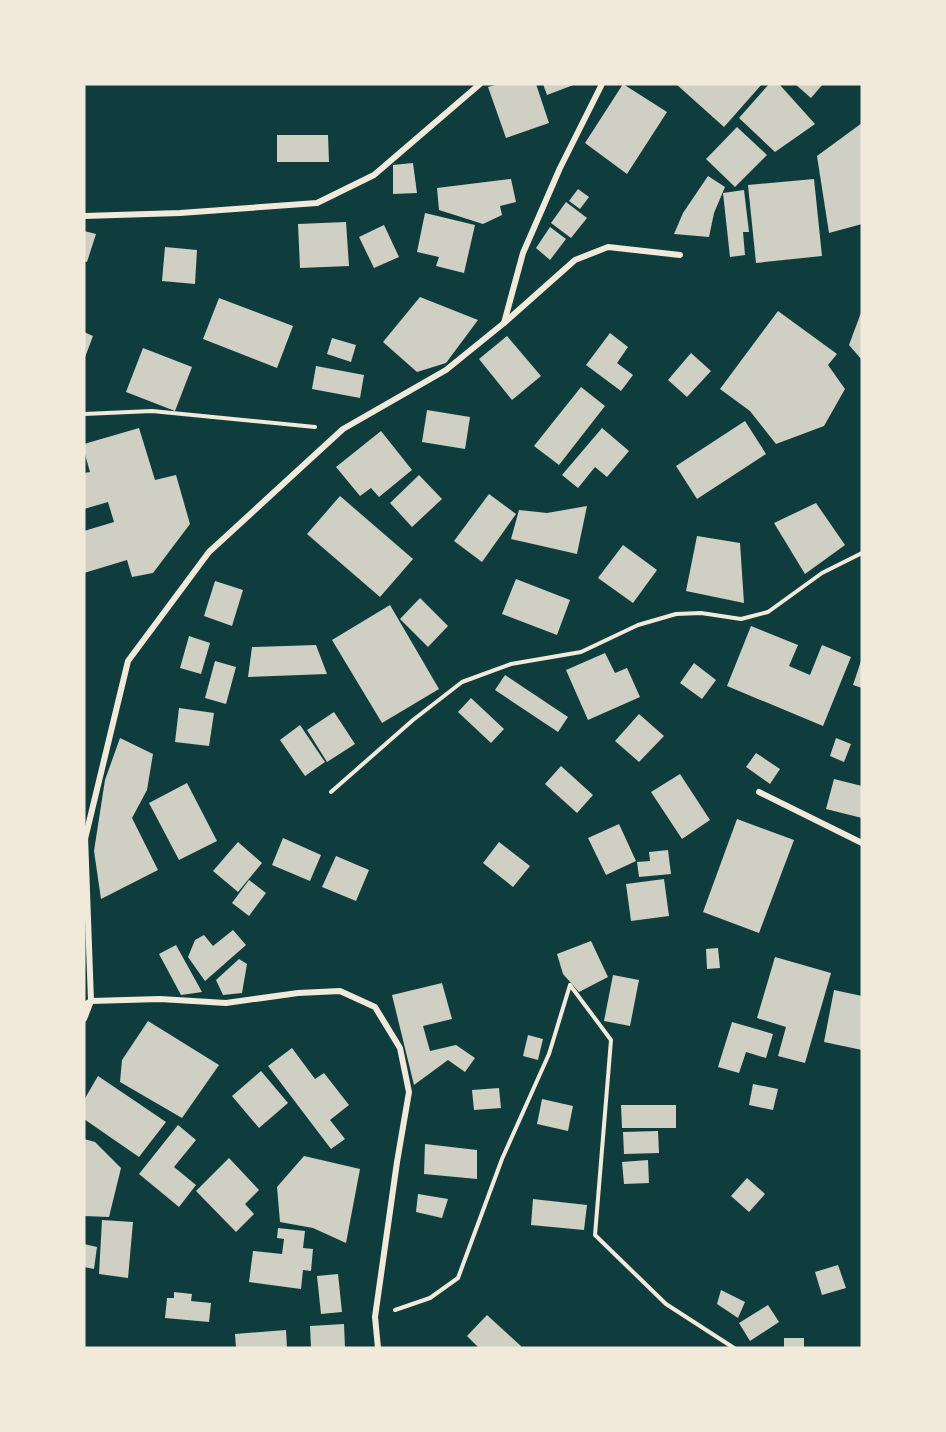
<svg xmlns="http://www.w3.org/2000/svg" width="946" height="1432" viewBox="0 0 946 1432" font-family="Overpass,sans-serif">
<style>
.building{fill:#cfcfc3}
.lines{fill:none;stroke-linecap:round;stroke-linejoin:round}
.path{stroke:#f1e9da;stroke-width:4}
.minor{stroke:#f1e9da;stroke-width:6}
</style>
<rect width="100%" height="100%" fill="#0f3d3e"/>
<g class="building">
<polygon points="499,84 536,84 549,123 506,138 488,87"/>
<polygon points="543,84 576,84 547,95"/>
<polygon points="623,84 667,112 627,174 585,143"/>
<polygon points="676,84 762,84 724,127"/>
<polygon points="769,84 779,84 815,124 775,152 739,118"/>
<polygon points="795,84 823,84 811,98"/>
<polygon points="862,123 862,224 829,233 817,156"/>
<polygon points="737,127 767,155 735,187 706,159"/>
<polygon points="277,135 328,135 329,162 277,162"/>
<polygon points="413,163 417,193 393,194 393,165"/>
<polygon points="708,176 725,187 714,213 709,237 674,234 683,213"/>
<polygon points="511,179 516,202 500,206 502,215 483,224 439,210 437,188"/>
<polygon points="814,179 822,256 756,263 748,185"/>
<polygon points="578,189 589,197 580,209 569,201"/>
<polygon points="744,190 749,232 743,232 745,255 730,257 723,193"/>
<polygon points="566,202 587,218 571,238 551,223"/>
<polygon points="425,213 475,225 464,273 436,266 439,257 417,252"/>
<polygon points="346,222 349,266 300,268 298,224"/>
<polygon points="384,225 399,257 374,268 359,237"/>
<polygon points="550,227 566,239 550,260 536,248"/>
<polygon points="84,231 96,234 87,262 84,261"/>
<polygon points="165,247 197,250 195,284 162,281"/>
<polygon points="420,297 478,320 446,363 417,372 383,342"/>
<polygon points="219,298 293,326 277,368 203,339"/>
<polygon points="862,310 862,360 849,345"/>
<polygon points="778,311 837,354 828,365 845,389 824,426 776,444 750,411 720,389"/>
<polygon points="84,332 93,336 84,360"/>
<polygon points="610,333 628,347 617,363 633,375 621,391 586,365"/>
<polygon points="507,336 541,376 512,400 479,359"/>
<polygon points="332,338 356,345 351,362 327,354"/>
<polygon points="143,348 192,367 175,411 126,392"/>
<polygon points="691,353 711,371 687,397 668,380"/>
<polygon points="316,366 364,375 360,398 312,389"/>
<polygon points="581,387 605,406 559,465 534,446"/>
<polygon points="427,410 470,417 465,449 422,442"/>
<polygon points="745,421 766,454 697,499 676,466"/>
<polygon points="139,428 155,480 176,475 190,524 153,573 132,577 127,560 84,573 84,531 114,522 108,502 84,509 84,473 90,472 84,451 84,444"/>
<polygon points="602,428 629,451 607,477 595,467 578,488 562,475"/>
<polygon points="381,431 412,470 379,497 371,488 360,496 336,467"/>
<polygon points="419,475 442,499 412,527 390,503"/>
<polygon points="489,494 516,514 482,562 454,541"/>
<polygon points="340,496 413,559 380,597 307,534"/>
<polygon points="816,503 845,545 805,574 774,523"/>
<polygon points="587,506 577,554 511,539 519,510 547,513"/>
<polygon points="697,536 740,543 744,603 686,591"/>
<polygon points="623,545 657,570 633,603 598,578"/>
<polygon points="516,579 570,600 557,635 502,614"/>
<polygon points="215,581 243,590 232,626 204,616"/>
<polygon points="420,598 448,626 428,647 400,619"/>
<polygon points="390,605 439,689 382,723 332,640"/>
<polygon points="751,626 798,645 789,666 810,675 822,645 851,657 823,726 727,686"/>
<polygon points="189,636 210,643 201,674 180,668"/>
<polygon points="316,645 327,674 248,677 252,647"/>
<polygon points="605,653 615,673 627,668 640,697 588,720 566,670"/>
<polygon points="862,658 862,688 853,685"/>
<polygon points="215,661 236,667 226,704 205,698"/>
<polygon points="694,663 716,680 702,699 680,683"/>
<polygon points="505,675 568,717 558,732 495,690"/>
<polygon points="471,698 504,729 491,743 458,712"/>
<polygon points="179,708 214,713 209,746 175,742"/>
<polygon points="334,712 355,744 327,762 307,730"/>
<polygon points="639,714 664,736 639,762 615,741"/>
<polygon points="300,725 325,762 305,776 280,740"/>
<polygon points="120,738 153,754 147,790 132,818 158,870 101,899 94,851 105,780"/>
<polygon points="836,738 851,744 844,762 830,756"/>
<polygon points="756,753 780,769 770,784 746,767"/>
<polygon points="561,766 593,795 577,813 545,784"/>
<polygon points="680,774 710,820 682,839 651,792"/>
<polygon points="834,779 862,786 862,818 826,809"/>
<polygon points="187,783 217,841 179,860 149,803"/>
<polygon points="737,819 794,840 759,933 703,912"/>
<polygon points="619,824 636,861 606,875 588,838"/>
<polygon points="283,838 321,855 310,881 272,865"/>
<polygon points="238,842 262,863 238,892 213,871"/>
<polygon points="499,842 530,866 513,887 483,863"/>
<polygon points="668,850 671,874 639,877 637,862 650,861 649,852"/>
<polygon points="336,856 369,870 356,901 322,887"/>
<polygon points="664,879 669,916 631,921 626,884"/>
<polygon points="249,880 266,893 249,916 232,903"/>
<polygon points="233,930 246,945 205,981 188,957 195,940 204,935 213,946"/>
<polygon points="591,941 608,977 579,992 563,974 557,954"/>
<polygon points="176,945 202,992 181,995 159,954"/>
<polygon points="718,948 720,968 707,969 706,949"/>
<polygon points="775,957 831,973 805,1063 778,1056 786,1027 757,1018"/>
<polygon points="239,959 247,964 242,993 223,995 216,980"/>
<polygon points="613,975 639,980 630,1026 604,1021"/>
<polygon points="442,983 452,1019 423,1026 430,1051 456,1045 475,1058 465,1072 448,1060 414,1085 392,995"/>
<polygon points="834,990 862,996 862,1050 824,1042"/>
<polygon points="148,1021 219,1065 182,1118 120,1082 122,1060"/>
<polygon points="732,1022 773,1034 766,1058 746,1052 739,1073 718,1067"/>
<polygon points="528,1035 543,1039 538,1060 523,1056"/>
<polygon points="292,1048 315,1079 324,1073 349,1105 330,1120 345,1139 331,1149 268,1066"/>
<polygon points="261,1071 288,1103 259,1128 232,1096"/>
<polygon points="98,1076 166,1122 139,1157 84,1119 84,1100"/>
<polygon points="753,1084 778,1089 773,1110 749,1105"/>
<polygon points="499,1088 501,1108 474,1110 472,1090"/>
<polygon points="542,1099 573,1106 568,1131 537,1124"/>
<polygon points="621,1105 676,1105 676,1128 622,1128"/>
<polygon points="178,1125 196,1140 174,1167 196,1185 179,1207 139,1174"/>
<polygon points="658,1131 659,1153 624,1154 623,1132"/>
<polygon points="84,1139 95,1142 121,1168 109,1217 84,1216"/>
<polygon points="425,1144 477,1150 477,1179 424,1174"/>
<polygon points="304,1156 360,1169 346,1243 313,1228 280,1222 277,1187"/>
<polygon points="229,1158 259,1190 245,1204 254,1214 236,1232 196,1191"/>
<polygon points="648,1160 649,1183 624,1184 622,1162"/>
<polygon points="747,1178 765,1194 749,1212 731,1196"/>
<polygon points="418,1194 448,1199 442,1218 416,1212"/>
<polygon points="533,1199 587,1205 584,1230 531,1225"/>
<polygon points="102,1220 133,1222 128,1278 99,1274"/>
<polygon points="278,1228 305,1231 303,1248 313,1249 311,1271 303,1270 301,1289 249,1282 253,1251 282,1254 284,1239 277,1238"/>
<polygon points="84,1244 97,1247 94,1269 84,1267"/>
<polygon points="838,1265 846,1288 822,1295 815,1272"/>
<polygon points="338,1274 342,1312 321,1314 317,1276"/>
<polygon points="721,1290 745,1302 738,1318 717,1304"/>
<polygon points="174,1292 192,1294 191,1301 211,1303 209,1322 165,1318 167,1298 174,1298"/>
<polygon points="768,1305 779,1322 750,1341 739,1323"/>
<polygon points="487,1315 521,1346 520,1348 479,1348 467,1336"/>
<polygon points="344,1324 345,1348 311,1348 310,1326"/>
<polygon points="286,1330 287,1348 236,1348 235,1334"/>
<rect x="784" y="1338" width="20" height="10"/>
</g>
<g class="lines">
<g class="path">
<polyline points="84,414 152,411 315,427"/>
<polyline points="331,792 413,720 462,682 511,664 581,652 638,625 676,614 701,613 741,619 768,612 822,573 862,553"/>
<polyline points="570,985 611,1040 595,1235 666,1304 734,1348"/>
<polyline points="395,1310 430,1298 458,1278 502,1159 549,1054 570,985"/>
</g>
<g class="minor">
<polyline points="84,216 180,213 317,203 374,175 480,84"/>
<polyline points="504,323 575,260 608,247 680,255"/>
<polyline points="759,792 862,843"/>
<polyline points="85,839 128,661 209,552 343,429 446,370 504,323 523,253 560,168 602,84"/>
<polyline points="84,1005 91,1001 160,999 226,1003 298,993 340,991 375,1007 400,1048 409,1092 397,1162 375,1317 378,1348"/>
<polyline points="84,1019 91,1001 85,836"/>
</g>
</g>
<rect width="946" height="1432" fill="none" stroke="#f1e9da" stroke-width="171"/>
</svg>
